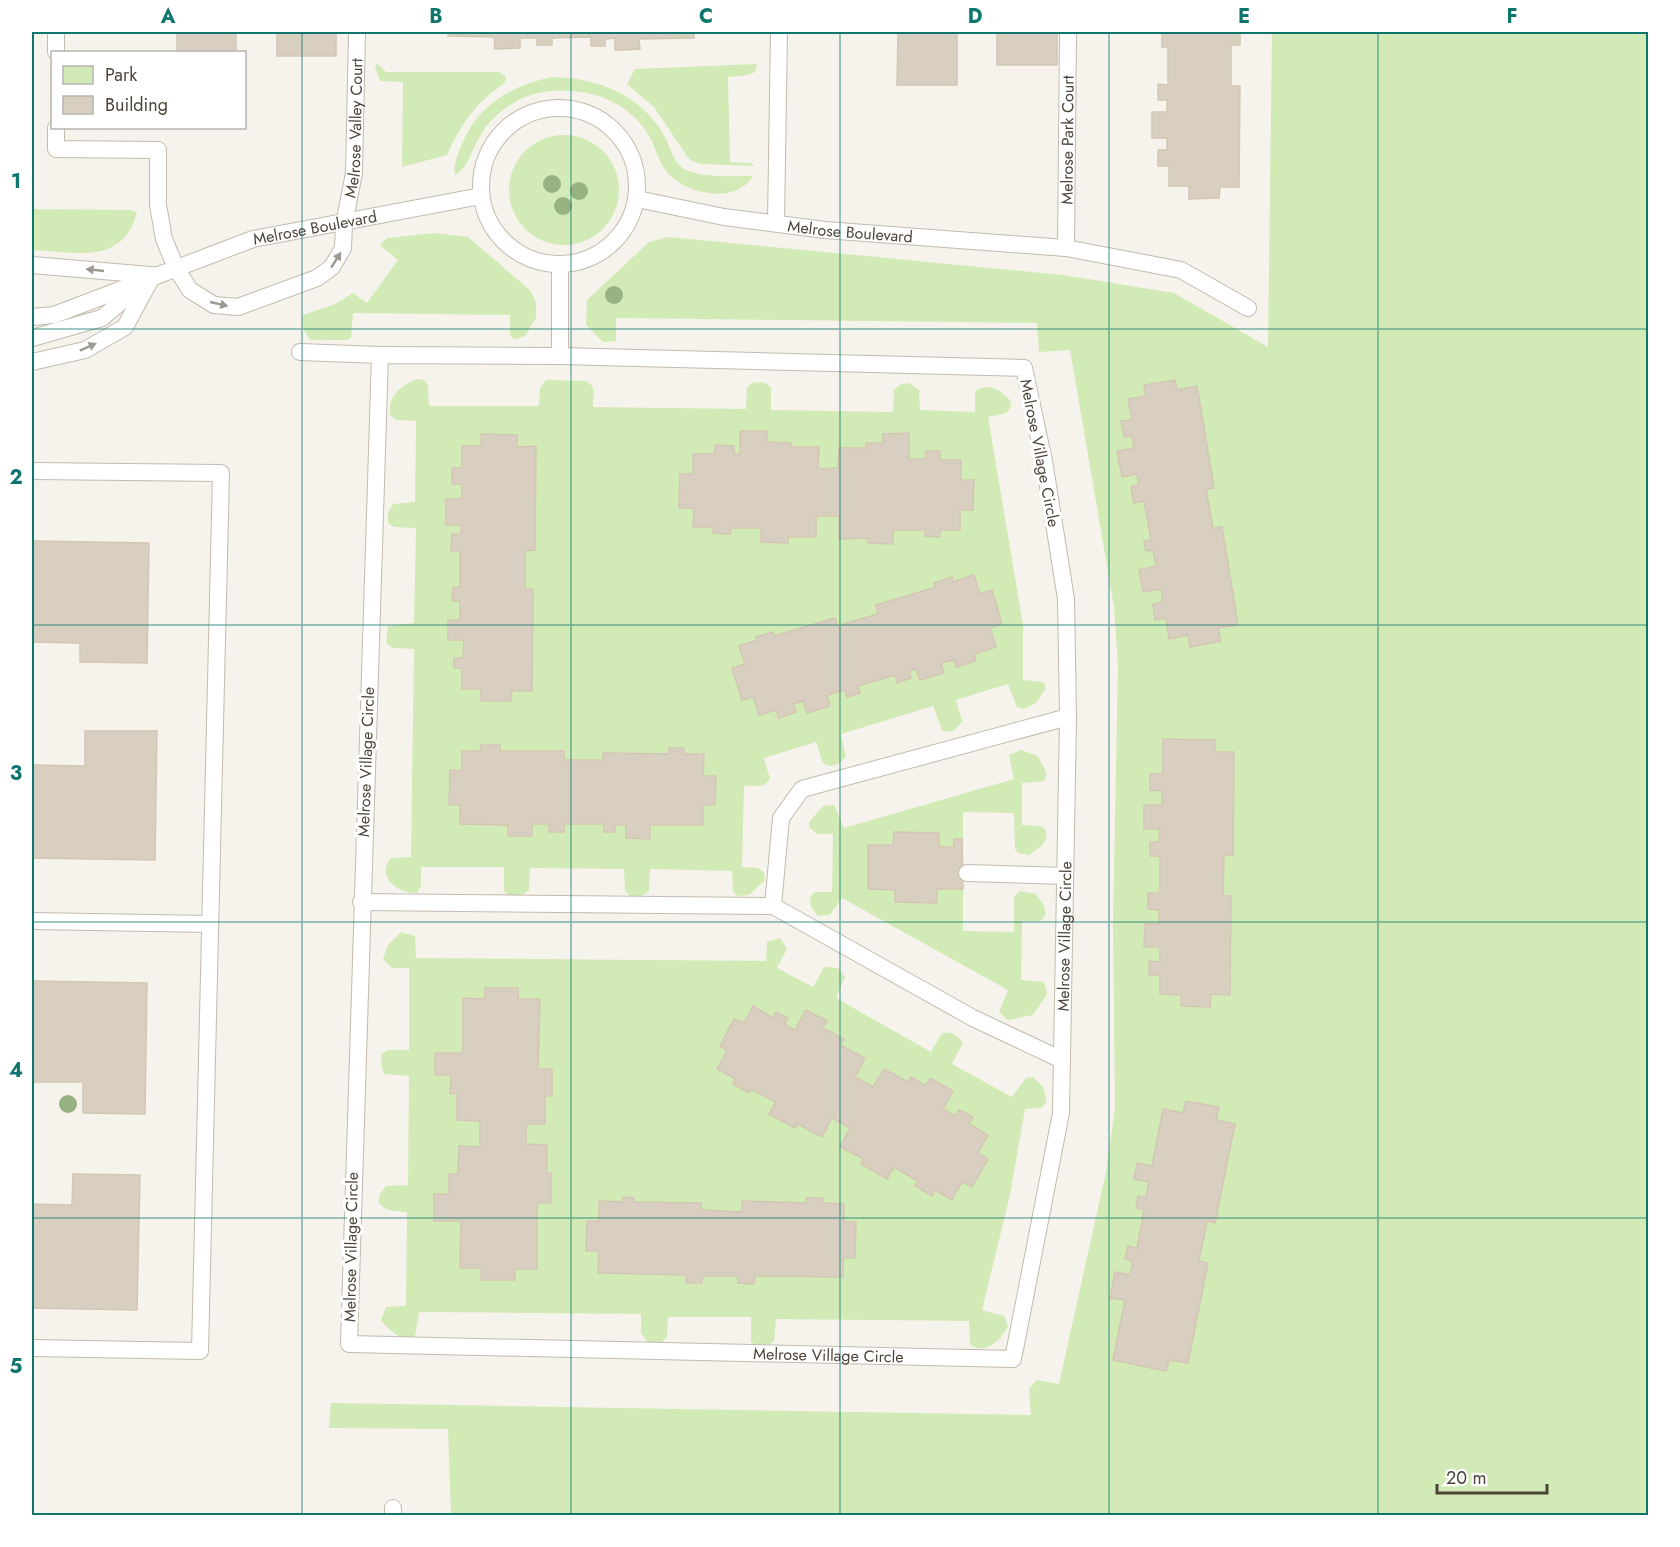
<svg xmlns="http://www.w3.org/2000/svg" width="1680" height="1547" viewBox="0 0 1680 1547" font-family="Jost,sans-serif">
<style>
.green{fill:#d2eab5}
.building{fill:#d8cfc1;stroke:#d3c7b4;stroke-width:1.5}
.lines{fill:none;stroke-linecap:round;stroke-linejoin:round}
.lane-casing{stroke:#c2bbae;stroke-width:18}
.lane{stroke:#fff;stroke-width:16}
.tree{fill:#97b381}
.oneway{fill:#9c9892}
.grid{fill:none;stroke:#0f766e;stroke-width:1.5;stroke-opacity:0.55}
.labels{text-anchor:middle;dominant-baseline:central;stroke-width:6;stroke-linejoin:round;paint-order:stroke}
.street-label{font-size:16px;fill:#4b4439;stroke:#fff}
.neatline{fill:none;stroke:#0f766e;stroke-width:2}
.grid-label{font-size:20px;text-anchor:middle;font-weight:bold;fill:#0f766e}
</style>
<rect width="100%" height="100%" fill="#f6f3ec"/>
<g class="green">
<polygon points="1272,32 1648,32 1648,1515 451,1515 448,1429 329,1428 331,1403 1031,1415 1029,1389 1037,1380 1059,1384 1106,1172 1115,1108 1113,923 1118,665 1114,607 1070,350 1039,352 1037,323 616,318 616,341 603,342 586,325 587,300 649,242 669,237 1063,275 1174,293 1268,347"/>
<path d="M377,63L386,72H499L506,77L505,83C477,101 460,125 447,155L402,167L403,82L380,81L375,67Z"/>
<polygon points="757,64 755,72 748,75 728,77 730,162 750,163 755,166 700,164 689,159 654,107 627,84 635,69"/>
<path d="M552,77C599,78 642,95 665,137C671,148 673,162 684,169C699,178 736,176 753,176C736,205 686,195 666,171C658,161 655,145 648,134C624,95 573,83 531,95C511,101 488,119 479,138C471,151 469,167 455,175C453,163 458,155 462,144C478,104 513,85 552,77Z"/>
<circle cx="564" cy="190" r="55"/>
<path d="M32,209L129,210L137,212C123,266 76,252 32,250Z"/>
<polygon points="435,233 468,237 530,290 536,303 536,318 525,336 514,340 510,335 510,315 353,313 351,338 347,340 310,340 302,327 303,315 335,304 353,293 367,303 398,260 380,245 387,238"/>
<path d="M417,379L424,380L428,386L429,406H539L540,388L546,380L586,381C597,386 593,397 593,407L746,409L747,388L751,383C759,382 766,381 771,388V410L893,412L894,390L901,384L909,383L919,390L920,410L975,412V391C989,382 999,389 1010,400L1011,407L1006,413L988,417L1023,625V680L1043,682L1046,688L1036,703L1024,709L1017,707L1008,684L956,700L962,721C957,729 951,734 942,730L933,706L841,734L846,757C840,764 831,769 823,763L816,742L764,758L770,779C764,789 753,785 744,786L742,867L758,868L764,872L765,880L749,895L737,896L733,891L732,871L650,869L649,891L642,896H630L625,891L624,869L530,868L529,890L522,895H508L504,891V867H421V886L417,893C397,894 376,876 391,858L411,857L414,649L393,648L386,643L388,626L414,623L416,528L394,527L388,523V513L393,504L415,502L416,421L396,420L390,415C388,396 400,386 417,379Z"/>
<path d="M1021,750L1038,756L1047,774L1044,781L1022,783V825L1041,826L1045,829C1051,841 1038,849 1029,855L1018,853L1015,849L1014,813L963,812V931L1014,932V897L1020,891L1036,894L1044,906L1046,914L1041,921H1022L1021,980L1044,982L1047,994L1033,1015L1008,1020L999,1012L1008,990L842,898L830,915L818,916C812,908 805,900 815,892H832L833,834H817L809,827V822L823,806L834,805L844,828L1014,779L1009,755Z"/>
<path d="M401,932L415,936L416,958L766,961L767,942L780,938L787,949L777,968L813,987L824,967L838,968L845,977L836,998L931,1052L942,1033C951,1031 958,1035 963,1043L952,1064L1012,1097L1026,1078L1032,1077C1042,1084 1046,1090 1046,1103L1041,1108L1025,1109L1010,1195L982,1310L1004,1316L1008,1326C1002,1339 985,1357 970,1344L969,1321L776,1319L774,1341L770,1344L756,1345L751,1342V1317H668L667,1337L661,1343L649,1344L641,1333V1314L419,1312L415,1336C403,1343 389,1331 381,1320L386,1307L406,1306L407,1212C390,1211 367,1208 386,1186L408,1185L409,1076L384,1074L381,1063L382,1054L388,1050H409V968H392L383,959L388,945Z"/>
</g>
<g class="building">
<rect x="177" y="32" width="59" height="20"/>
<rect x="277" y="32" width="59" height="24"/>
<polygon points="448,32 694,32 694,38 639,39 640,49 624,50 615,50 615,38 605,39 605,46 591,46 591,37 552,38 552,45 537,45 537,38 520,38 520,48 495,49 494,37 448,36"/>
<polygon points="898,32 957,32 957,85 897,85"/>
<rect x="997" y="32" width="60" height="33"/>
<polygon points="1170,32 1240,32 1240,45 1231,45 1231,86 1240,86 1239,187 1220,187 1219,198 1189,199 1189,186 1169,186 1169,166 1158,166 1158,150 1167,150 1167,138 1152,138 1152,112 1167,112 1167,100 1158,100 1158,84 1168,85 1168,47 1162,47 1162,33"/>
<polygon points="1175,380 1177,390 1197,386 1214,488 1206,489 1213,528 1222,527 1238,625 1218,628 1221,641 1190,647 1188,635 1169,639 1166,618 1155,620 1153,604 1163,602 1161,589 1143,592 1139,570 1156,566 1153,550 1146,551 1144,541 1151,540 1144,501 1134,503 1131,487 1139,485 1137,474 1122,477 1117,451 1134,448 1132,436 1124,437 1121,421 1132,420 1128,399 1146,396 1144,385"/>
<polygon points="740,431 767,431 767,442 791,443 791,447 819,447 818,469 838,468 839,448 866,448 866,443 883,443 883,434 909,433 909,459 926,459 926,451 940,451 940,460 961,460 961,480 974,480 973,510 960,510 960,530 940,530 940,537 925,536 925,530 893,530 893,544 868,543 868,538 839,539 839,516 816,516 816,537 788,537 788,543 761,542 761,528 731,528 730,534 713,533 713,527 693,527 694,508 679,508 680,474 693,474 693,454 715,454 715,445 734,446 734,454 740,454"/>
<polygon points="481,434 517,435 517,447 536,446 535,550 525,551 525,589 533,589 532,691 512,691 511,701 481,701 481,689 462,689 462,668 454,668 454,658 463,658 464,640 448,640 448,620 460,620 460,601 452,601 453,587 460,587 460,551 451,551 452,534 461,534 461,525 446,525 446,499 462,499 462,484 452,484 452,468 462,468 462,446 481,446"/>
<polygon points="32,541 149,543 147,663 80,662 80,643 32,642"/>
<polygon points="974,575 980,594 992,590 1002,624 990,628 996,647 974,654 976,661 956,667 954,660 941,663 944,673 920,680 916,669 909,671 911,678 897,683 895,675 858,686 860,693 847,697 845,690 827,695 830,706 807,713 803,701 793,704 796,712 779,718 776,710 759,715 753,697 742,700 732,668 745,664 739,646 757,640 756,637 773,632 774,636 835,618 837,626 878,614 876,605 936,587 934,583 952,577 953,582"/>
<polygon points="85,731 157,731 155,860 32,858 32,765 85,766"/>
<polygon points="1163,739 1215,740 1215,752 1234,752 1233,855 1224,855 1223,896 1231,896 1230,995 1211,994 1210,1007 1181,1006 1181,995 1160,994 1160,975 1149,975 1149,961 1160,962 1160,947 1144,947 1145,924 1159,924 1159,910 1148,909 1148,893 1160,893 1160,856 1150,856 1150,842 1159,842 1160,829 1144,829 1144,805 1162,805 1162,791 1150,790 1150,774 1163,774"/>
<polygon points="481,745 500,745 500,751 564,751 564,760 603,760 603,753 669,754 669,748 684,748 684,754 704,754 703,776 716,776 715,805 703,805 703,825 650,825 650,839 626,838 626,825 615,825 615,832 604,832 604,824 564,824 564,832 549,832 549,824 532,824 532,836 508,836 508,825 460,824 460,805 449,805 450,770 462,771 462,751 480,751"/>
<polygon points="894,832 939,833 939,847 954,847 954,839 962,839 963,889 937,889 937,903 895,902 895,890 868,889 868,845 893,845"/>
<polygon points="32,981 147,983 145,1114 83,1113 83,1082 32,1082"/>
<polygon points="485,988 518,988 518,999 540,999 538,1069 552,1069 552,1096 545,1096 545,1124 526,1124 526,1144 547,1145 547,1173 551,1173 551,1203 537,1203 537,1269 515,1269 515,1280 481,1280 481,1268 460,1268 461,1221 434,1221 434,1194 449,1194 449,1174 458,1174 459,1146 480,1147 480,1121 457,1120 457,1093 450,1094 451,1075 435,1075 435,1053 463,1053 463,998 484,999"/>
<polygon points="753,1006 773,1018 776,1012 788,1018 784,1024 795,1030 806,1010 827,1021 823,1028 844,1039 840,1045 865,1058 855,1077 873,1087 884,1069 908,1082 911,1077 926,1086 930,1078 953,1091 943,1109 955,1116 959,1110 973,1117 969,1124 988,1135 978,1153 988,1159 972,1187 962,1182 952,1200 935,1190 932,1196 915,1186 918,1181 894,1167 887,1179 861,1164 864,1159 840,1147 850,1128 832,1118 822,1137 798,1124 795,1128 769,1114 776,1102 751,1089 749,1093 733,1084 736,1079 717,1069 727,1051 720,1046 734,1019 744,1023"/>
<polygon points="1186,1101 1219,1107 1216,1120 1235,1124 1215,1223 1207,1221 1199,1261 1208,1263 1188,1363 1169,1360 1166,1371 1113,1360 1125,1300 1110,1298 1115,1272 1130,1275 1133,1261 1125,1259 1128,1246 1137,1248 1144,1210 1136,1208 1138,1196 1146,1197 1149,1182 1134,1179 1137,1163 1152,1166 1163,1109 1183,1113"/>
<polygon points="73,1174 140,1175 137,1310 32,1308 32,1204 72,1205"/>
<polygon points="623,1197 634,1198 634,1202 701,1203 701,1210 742,1212 742,1201 806,1203 806,1198 823,1198 823,1203 844,1204 844,1222 856,1222 855,1258 843,1258 843,1277 755,1276 754,1284 738,1283 738,1276 702,1276 702,1283 686,1283 686,1275 598,1273 599,1251 586,1251 587,1221 599,1221 599,1201 623,1202"/>
</g>
<g class="lines">
<g class="lane-casing">
<g id="lane">
<polyline points="56,52 56,32"/>
<circle cx="559" cy="186" r="78"/>
<path id="s1" d="M56,128V149L158,150V205L164,239L176,268L190,290L214,305L238,307L317,278L332,267L343,248L344,224L354,173L357,32"/>
<path id="s2" d="M637,199L724,217L825,230L1066,248L1181,270L1248,308"/>
<polyline points="776,223 779,32"/>
<path id="s3" d="M1066,248L1068,32"/>
<polyline points="32,265 150,275"/>
<path id="s4" d="M560,265V356L380,355L349,1344L1013,1359L1061,1113L1068,717L1066,599L1044,461L1024,368L560,356"/>
<path id="s5" d="M32,317L54,315L253,239L481,196"/>
<polyline points="32,338 102,318 141,285"/>
<polyline points="300,352 380,355"/>
<polyline points="32,362 85,350 125,327 153,275"/>
<polyline points="32,471 221,473 200,1351 32,1348"/>
<polyline points="967,873 1065,876"/>
<polyline points="361,902 773,906 973,1018 1062,1060"/>
<polyline points="773,906 781,818 802,789 1068,717"/>
<polyline points="32,921 210,924"/>
<polyline points="393,1516 393,1508"/>
</g>
</g>
<use href="#lane" class="lane"/>
</g>
<g class="tree">
<circle cx="552" cy="184" r="9"/>
<circle cx="579" cy="191" r="9"/>
<circle cx="563" cy="206" r="9"/>
<circle cx="614" cy="295" r="9"/>
<circle cx="68" cy="1104" r="9"/>
</g>
<defs><path id="oneway-solid" d="M-6-.8H1V-3.2L6.5 0L1 3.2V.8H-6Z" transform="scale(1.5)"/></defs>
<g class="oneway">
<use href="#oneway-solid" transform="translate(336 260) rotate(-57)"/>
<use href="#oneway-solid" transform="translate(95 270) rotate(-174)"/>
<use href="#oneway-solid" transform="translate(219 304) rotate(13)"/>
<use href="#oneway-solid" transform="translate(88 347) rotate(-24)"/>
</g>
<path class="grid" d="M302,32V1516M571,32V1516M840,32V1516M1109,32V1516M1378,32V1516M32,329H1648M32,625H1648M32,922H1648M32,1218H1648"/>
<g class="labels">
<g class="street-label">
<text stroke="none"><textPath href="#s1" startOffset="568">Melrose Valley Court</textPath></text>
<text stroke="none"><textPath href="#s3" startOffset="108">Melrose Park Court</textPath></text>
<text stroke="none"><textPath href="#s5" startOffset="298">Melrose Boulevard</textPath></text>
<text stroke="none"><textPath href="#s2" startOffset="216">Melrose Boulevard</textPath></text>
<text transform="translate(1040 453) rotate(79)">Melrose Village Circle</text>
<text transform="translate(366 762) rotate(-88)">Melrose Village Circle</text>
<text stroke="none"><textPath href="#s4" startOffset="2352">Melrose Village Circle</textPath></text>
<text transform="translate(351 1247) rotate(-89)">Melrose Village Circle</text>
<text stroke="none"><textPath href="#s4" startOffset="1740">Melrose Village Circle</textPath></text>
</g>
</g>
<rect width="1680" height="1547" fill="none" stroke="#ffffff" stroke-width="66"/>
<rect x="51" y="51" width="195" height="78" fill="#ffffff" stroke="#b7b4b0" stroke-width="1.5"/>
<rect x="63" y="66" width="30" height="18" fill="#d2eab5" stroke="#b7b4b0" stroke-width="1.5"/>
<text x="105" y="81" font-size="18" fill="#4b4439">Park</text>
<rect x="63" y="96" width="30" height="18" fill="#d8cfc1" stroke="#b7b4b0" stroke-width="1.5"/>
<text x="105" y="111" font-size="18" fill="#4b4439">Building</text>
<path d="M1437 1484v9h110v-9" fill="none" stroke="#4b4439" stroke-width="3"/>
<text x="1446" y="1484" font-size="18" fill="#4b4439" stroke="#ffffff" stroke-width="4.5" paint-order="stroke">20 m</text>
<rect x="33" y="33" width="1614" height="1481" class="neatline"/>
<g class="grid-label">
<text x="168" y="23">A</text>
<text x="436" y="23">B</text>
<text x="706" y="23">C</text>
<text x="975" y="23">D</text>
<text x="1244" y="23">E</text>
<text x="1512" y="23">F</text>
<text x="16" y="188">1</text>
<text x="16" y="484">2</text>
<text x="16" y="780">3</text>
<text x="16" y="1077">4</text>
<text x="16" y="1373">5</text>
</g>
</svg>
